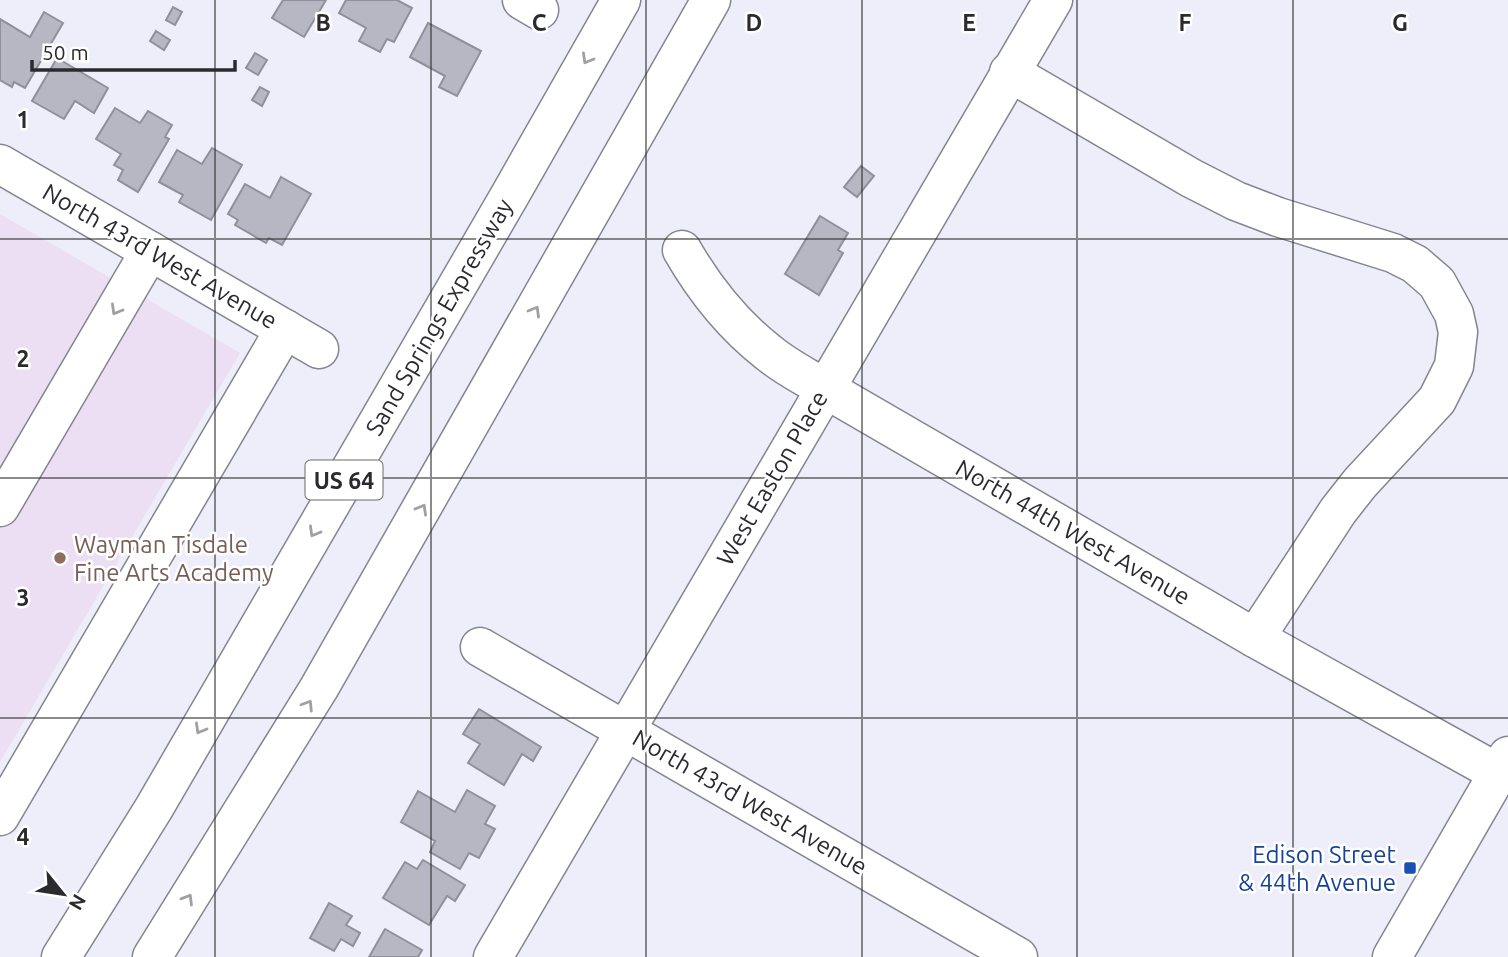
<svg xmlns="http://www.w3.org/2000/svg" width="1508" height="957" viewBox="0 0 1508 957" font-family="Ubuntu,sans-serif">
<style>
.education{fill:#eddff3}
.building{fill:#b6b7c2;stroke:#8f909a;stroke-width:2}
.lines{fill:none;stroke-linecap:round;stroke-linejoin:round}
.minor-casing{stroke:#858590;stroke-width:41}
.highway-casing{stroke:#858590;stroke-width:41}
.minor{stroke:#fff;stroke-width:38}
.highway{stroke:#fff;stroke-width:38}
.oneway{stroke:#a0a0a1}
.grid{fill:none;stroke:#2b2b2f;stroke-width:2;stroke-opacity:0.55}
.education-dot{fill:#8d6e63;stroke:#fff;stroke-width:2.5}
.transit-dot{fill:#1a4fb4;stroke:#fff;stroke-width:2.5}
.labels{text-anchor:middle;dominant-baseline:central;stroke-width:5;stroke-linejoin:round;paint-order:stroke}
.shield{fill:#fff;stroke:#6b6b6d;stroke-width:2}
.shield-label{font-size:23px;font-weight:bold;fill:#2b2b2f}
.street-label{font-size:24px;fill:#2b2b2f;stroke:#fff}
.education-label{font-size:24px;fill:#785e54;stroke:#fff;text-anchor:start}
.transit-label{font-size:24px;fill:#164399;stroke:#fff;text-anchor:end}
.grid-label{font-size:23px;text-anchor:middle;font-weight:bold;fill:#2b2b2f;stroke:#fff;stroke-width:5;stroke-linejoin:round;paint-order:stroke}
</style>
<rect width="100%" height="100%" fill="#edeef9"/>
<polygon class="education" points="0,214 240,353 0,762"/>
<g class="building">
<polygon points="283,0 326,0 304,37 272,18"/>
<polygon points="346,0 397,0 412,8 394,42 387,39 380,52 359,41 366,28 339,13"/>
<polygon points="173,7 182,12 175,25 166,20"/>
<polygon points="44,12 63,23 25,88 14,82 12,87 0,80 0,19 30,37"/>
<polygon points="428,23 481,51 457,96 439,87 445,76 410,57"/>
<polygon points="156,31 170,40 164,50 150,41"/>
<polygon points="255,53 267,60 258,75 246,68"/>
<polygon points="57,58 108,88 94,113 75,101 64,119 32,101"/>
<polygon points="260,87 269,92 262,106 252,100"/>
<polygon points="115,108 140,123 148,111 172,125 165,137 169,139 138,192 118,180 123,170 114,165 121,154 96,139"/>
<polygon points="212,148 242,165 211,220 179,202 183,195 159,182 177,150 202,164"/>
<polygon points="861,166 874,176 857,197 844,187"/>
<polygon points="281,177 311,194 282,245 269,238 266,243 235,225 238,220 228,214 245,184 270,198"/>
<polygon points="820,216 848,233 838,250 843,253 819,295 785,274"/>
<polygon points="479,709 541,747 533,761 522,754 504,785 468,763 480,744 463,734"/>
<polygon points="467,790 495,806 485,824 495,829 479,858 469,853 460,869 430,852 435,841 401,822 418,791 455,812"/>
<polygon points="423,860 465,885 455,901 447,896 429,925 383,898 405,862 417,869"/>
<polygon points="329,903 352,916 346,925 360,933 353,946 341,939 334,951 310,938"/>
<polygon points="385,929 422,950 418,957 369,957"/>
</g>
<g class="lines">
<g class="minor-casing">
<g id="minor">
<polyline points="522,0 539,10"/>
<polyline points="1009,72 1191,178 1236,201 1278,217 1393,253 1415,264 1437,283 1454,314 1458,332 1454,366 1437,400 1360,483 1338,511 1255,638"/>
<polyline points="0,164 319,349"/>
<path d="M682,250C705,290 733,325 769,353C786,367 806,377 824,388L1255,638L1498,773"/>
<polyline points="0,507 150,251"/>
<polyline points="480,647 1018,957"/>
<polyline points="0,816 285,329"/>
<polyline points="493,957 1053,0"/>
<polyline points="1392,957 1508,756"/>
</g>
</g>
<g class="highway-casing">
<g id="highway">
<polyline points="61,957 154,808 510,195 621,0"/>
<polyline points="152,957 319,688 711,0"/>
</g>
</g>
<use href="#minor" class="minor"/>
<use href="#highway" class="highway"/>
</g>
<defs><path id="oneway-chevron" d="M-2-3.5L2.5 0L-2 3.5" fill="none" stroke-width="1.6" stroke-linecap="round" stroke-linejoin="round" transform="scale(1.75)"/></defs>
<g class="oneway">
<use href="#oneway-chevron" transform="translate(587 59) rotate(120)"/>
<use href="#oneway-chevron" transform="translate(116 310) rotate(120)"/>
<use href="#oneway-chevron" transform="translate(535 311) rotate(-60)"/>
<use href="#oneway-chevron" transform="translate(422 509) rotate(-60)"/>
<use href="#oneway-chevron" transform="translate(314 532) rotate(120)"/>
<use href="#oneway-chevron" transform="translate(308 705) rotate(-58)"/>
<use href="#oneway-chevron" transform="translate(200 729) rotate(120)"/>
<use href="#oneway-chevron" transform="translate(188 899) rotate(-59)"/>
</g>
<path class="grid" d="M215,0V957M431,0V957M646,0V957M862,0V957M1077,0V957M1293,0V957M0,239H1508M0,478H1508M0,718H1508"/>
<circle class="education-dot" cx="60" cy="558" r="7"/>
<rect class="transit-dot" x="1403" y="861" width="14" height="14" rx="3.5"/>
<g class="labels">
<rect class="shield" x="305.5" y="460.5" width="77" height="39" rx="5"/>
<g class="shield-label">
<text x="344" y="480">US 64</text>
</g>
<g class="street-label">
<text transform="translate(160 256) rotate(30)">North 43rd West Avenue</text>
<text transform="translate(439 317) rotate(-60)">Sand Springs Expressway</text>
<text transform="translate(772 478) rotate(-60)">West Easton Place</text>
<text transform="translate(1073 532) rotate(30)">North 44th West Avenue</text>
<text transform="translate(750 802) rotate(30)">North 43rd West Avenue</text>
</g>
<g class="education-label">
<text x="74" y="544">Wayman Tisdale<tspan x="74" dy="28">Fine Arts Academy</tspan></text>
</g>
<g class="transit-label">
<text x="1396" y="854">Edison Street<tspan x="1396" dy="28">&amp; 44th Avenue</tspan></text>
</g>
</g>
<g class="grid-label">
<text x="323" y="31">B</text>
<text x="539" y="31">C</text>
<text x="754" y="31">D</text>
<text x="969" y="31">E</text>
<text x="1185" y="31">F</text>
<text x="1400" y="31">G</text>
<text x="23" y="128">1</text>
<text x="23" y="367">2</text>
<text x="23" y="606">3</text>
<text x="23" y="845">4</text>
</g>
<g transform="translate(63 894) rotate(120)" stroke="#ffffff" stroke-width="5" paint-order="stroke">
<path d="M0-5L12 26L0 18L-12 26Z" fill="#2b2b2f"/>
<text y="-10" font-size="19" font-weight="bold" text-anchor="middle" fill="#2b2b2f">N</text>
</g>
<path d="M32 60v10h203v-10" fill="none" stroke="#2b2b2f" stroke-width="3.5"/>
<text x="42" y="60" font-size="21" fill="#2b2b2f" stroke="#ffffff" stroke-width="5" paint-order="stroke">50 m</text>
</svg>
